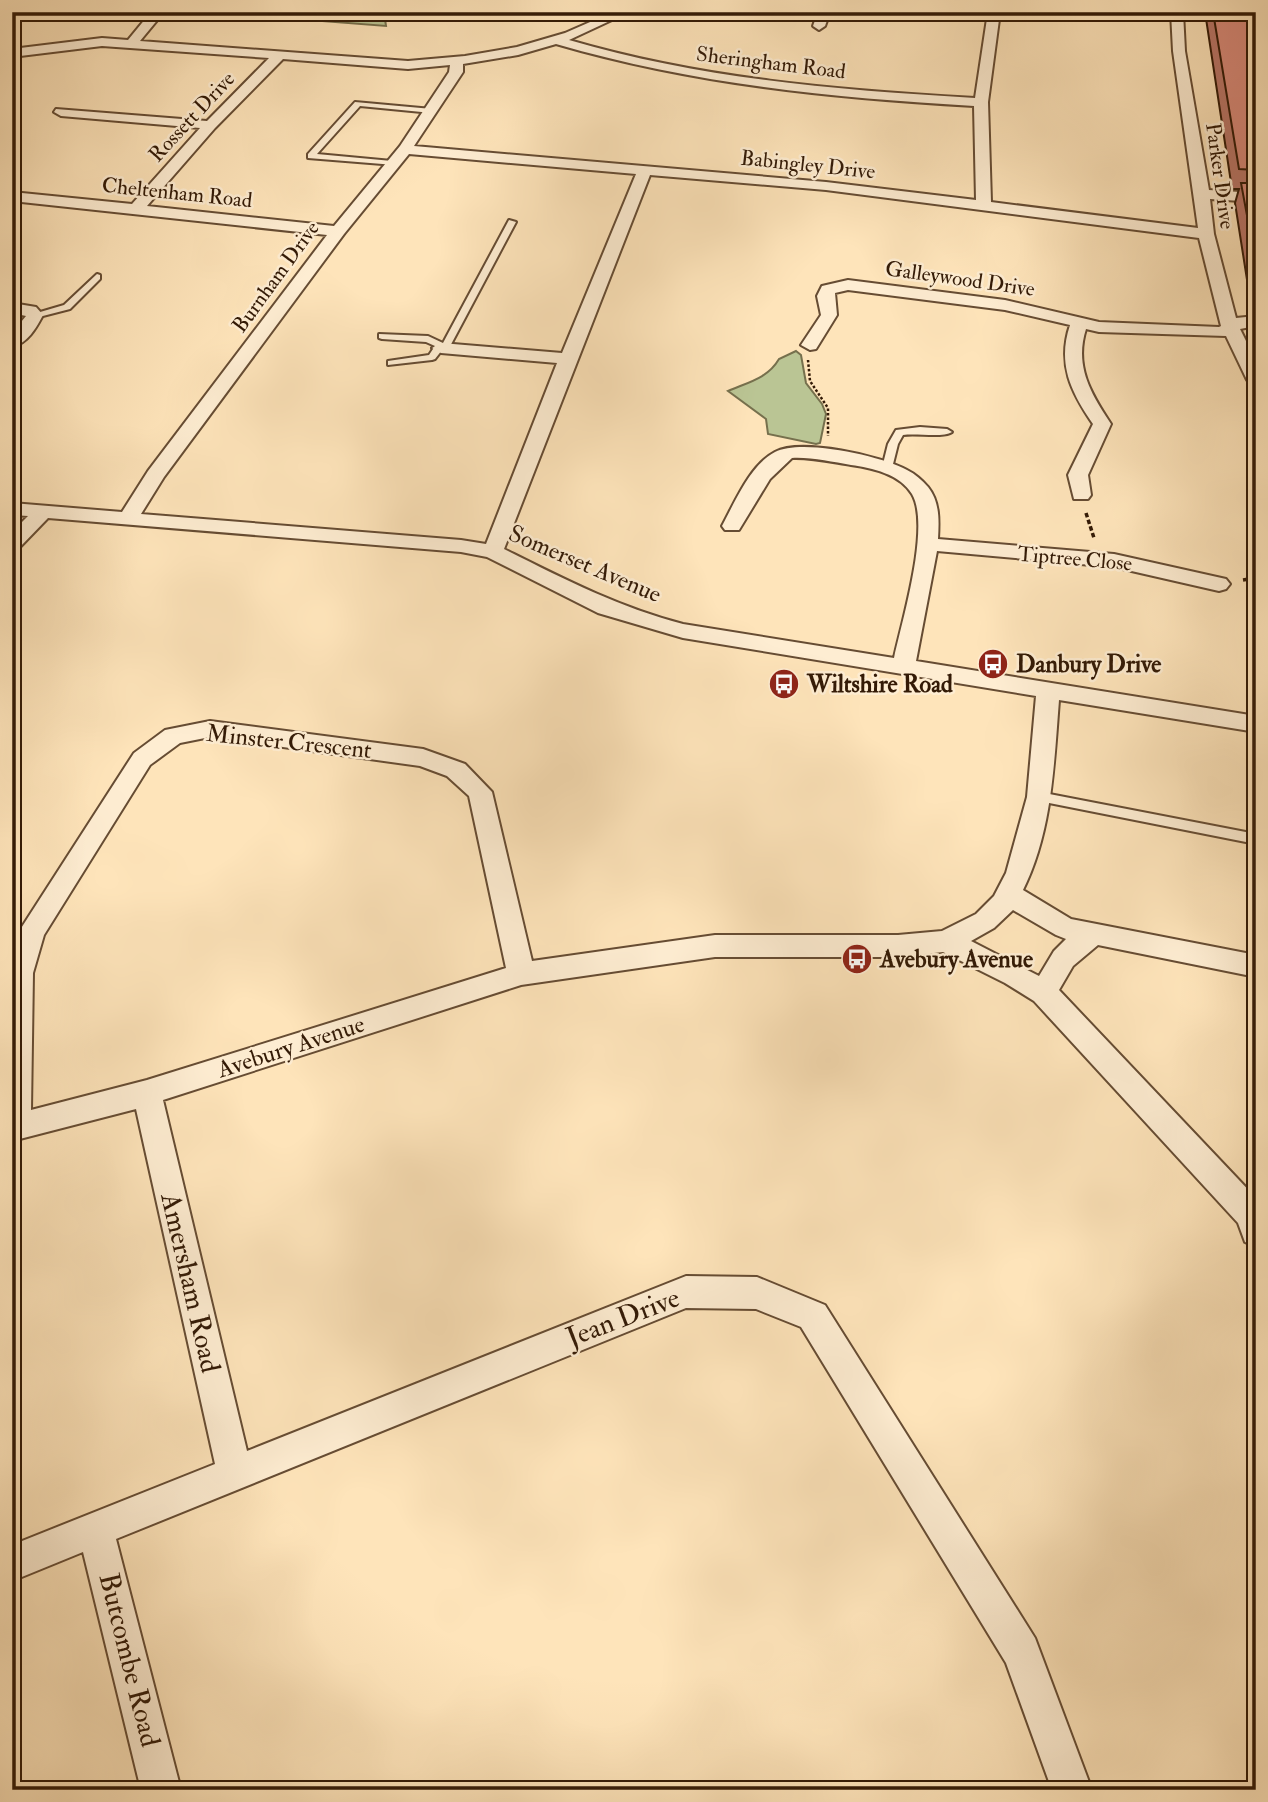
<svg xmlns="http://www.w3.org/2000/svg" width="1268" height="1802" viewBox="0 0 1268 1802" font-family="'IM FELL Double Pica',serif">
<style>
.green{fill:#bac594;stroke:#76704d;stroke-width:2}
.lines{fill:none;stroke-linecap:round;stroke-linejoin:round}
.lane-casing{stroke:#664c33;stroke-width:4}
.street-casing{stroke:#664c33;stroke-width:4}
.path-far1{stroke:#331a06;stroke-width:2.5;stroke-dasharray:2.5 2;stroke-linecap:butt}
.path{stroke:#331a06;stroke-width:3.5;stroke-dasharray:4.5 2.5;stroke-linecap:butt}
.lane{fill:#feedd2;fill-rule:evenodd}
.street{fill:#feedd2;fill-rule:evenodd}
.wall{fill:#b97668;stroke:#331a06;stroke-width:2}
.building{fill:#d78979;stroke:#331a06;stroke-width:2}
.labels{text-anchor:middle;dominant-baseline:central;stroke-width:5;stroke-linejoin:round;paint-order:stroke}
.far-street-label{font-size:21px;fill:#331a06;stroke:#feedd2}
.street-label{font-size:24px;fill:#331a06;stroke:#feedd2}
.poi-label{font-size:24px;font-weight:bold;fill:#331a06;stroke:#feedd2;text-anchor:start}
.near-street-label{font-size:28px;fill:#331a06;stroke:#feedd2}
</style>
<rect width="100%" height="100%" fill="#fee4ba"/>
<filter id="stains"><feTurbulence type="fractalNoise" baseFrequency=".00286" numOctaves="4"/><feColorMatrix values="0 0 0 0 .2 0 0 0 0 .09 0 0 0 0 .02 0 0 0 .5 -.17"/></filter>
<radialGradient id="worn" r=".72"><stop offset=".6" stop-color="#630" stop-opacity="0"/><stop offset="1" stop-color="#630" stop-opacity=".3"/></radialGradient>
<g class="green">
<polygon points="204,12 384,12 386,26"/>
<path d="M796,351L801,355L806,383L822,404L826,414L820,443L816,444L768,434L766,419L728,391C749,382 768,378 779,359Z"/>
</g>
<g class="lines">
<g class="lane-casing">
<g id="lane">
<polygon points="355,102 432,109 436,111 432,113 360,106 317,154 392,161 396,163 395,165 308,158 308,154"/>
<polygon points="509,220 516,222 448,350 442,350 435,359 432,360 388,365 388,361 429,355 435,346 426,342 382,339 379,338 379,334 428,336 443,343"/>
<polygon points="97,274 100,275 100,279 70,309 35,318 30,315 64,305"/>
<path d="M920,427L947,429L952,432C943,438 917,433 903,435L898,444L892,468L891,470H883L882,468L888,444L896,430Z"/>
<polygon points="1039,792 1256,834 1256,844 1034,800 1032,797 1034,794"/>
</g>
</g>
<g class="street-casing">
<g id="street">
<path d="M151,12H164L140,41L408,61L465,56L517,47L565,33L613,12H629L569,40C702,79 837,90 975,98L988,12H1000L988,102L991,202L1198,228L1173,51L1171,12H1183L1185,51L1209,190L1256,193V202L1210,199L1214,234L1236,318L1256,316V326L1240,329L1256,361V385L1247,380L1226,336L1099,332L1086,329C1074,366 1091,394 1111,424L1088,475L1091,495L1088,499H1074L1068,475L1093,424C1071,392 1057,364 1070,325L1005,310L848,290L835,293L837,315L816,349L810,350L801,345L821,315L817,296L822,286L848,280L1005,300L1099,322L1219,327L1221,326L1199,238L826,190L650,175L504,549C564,579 618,607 683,624L894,658C902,621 931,526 912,494C900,474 872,468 851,465C832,462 811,457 792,458L770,479L739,530H725L722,526C735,502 750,465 775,452C801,438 882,456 907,470C915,474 922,480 928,487C940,502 939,521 938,539L1114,554L1226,579L1230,584L1226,589L1219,591L1114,567L937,551L916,661L1256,716V732L1059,700C1054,764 1052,832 1023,890L1071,919L1256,955V977L1098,945L1073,966L1059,990L1256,1198V1247L1245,1242L1238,1223L1034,1001L1005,983L943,952L898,957H715L521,985L163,1100L247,1451L686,1276L757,1277L825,1305L1035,1638L1092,1790H1052L1006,1663L801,1327L756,1309L686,1308L116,1539L181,1790H141L83,1552L12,1581V1545L215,1464L136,1109L12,1141V950L18,933L134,753L165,730L210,721L423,749L465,764L492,792L532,961L715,935H898L942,931L976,914L994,896L1006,873L1027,797L1036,696L683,638L598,613L487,557L461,552L48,518L19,548L12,550V532L28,516L12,515V503L122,512L148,471L327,235L12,201V192L132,204L200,128L61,116L54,112L56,109L207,121L269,58L102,46L12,57V49L102,38L128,40ZM556,44C693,84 832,98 974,106L976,200L826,182L414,146L463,72V64L518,55ZM283,59L408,69L450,65L449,72L400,146L334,226L147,206L215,128ZM409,154L636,174L562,353L441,343L432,348L441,353L557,363L486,544L461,540L141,514L164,477L344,234ZM210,737L420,766L447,776L469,796L506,968L147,1080L31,1110L33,973L44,935L150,765L180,743ZM1013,910L1056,935L1066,939L1054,951L1039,976L971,941L994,928Z"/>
<polygon points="818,12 830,12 825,26 819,30 813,26"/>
<path d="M12,303L36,307L43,315C36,328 28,343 12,347V333L26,316L12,313Z"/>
</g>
</g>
<polyline class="path-far1" points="808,360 810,381 828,408 828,436"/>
<g class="path">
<polyline points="1086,513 1094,538"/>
<polyline points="1243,580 1256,578"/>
</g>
<use href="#lane" class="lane"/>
<use href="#street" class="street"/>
</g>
<polygon class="wall" points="1205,12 1256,12 1256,287 1248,286 1235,203 1239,189 1232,189"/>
<g class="building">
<polygon points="1213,12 1256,12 1256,170 1239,169"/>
<polygon points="1241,183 1256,183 1256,264"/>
</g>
<defs>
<g id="bus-disc" transform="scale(1.575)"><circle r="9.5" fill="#8f2418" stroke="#feedd2"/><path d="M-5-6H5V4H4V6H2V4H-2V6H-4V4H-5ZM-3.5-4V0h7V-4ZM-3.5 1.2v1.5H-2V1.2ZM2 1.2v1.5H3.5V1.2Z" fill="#fff"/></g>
</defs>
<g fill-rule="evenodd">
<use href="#bus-disc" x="993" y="664"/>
<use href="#bus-disc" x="784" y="684"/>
<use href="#bus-disc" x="857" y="959"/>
</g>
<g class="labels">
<g class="far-street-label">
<text transform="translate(771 63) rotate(7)">Sheringham Road</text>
<text transform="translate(192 117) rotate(-47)">Rossett Drive</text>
<text transform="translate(808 165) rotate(6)">Babingley Drive</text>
<text transform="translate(1220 176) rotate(82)">Parker Drive</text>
<text transform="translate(177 193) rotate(6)">Cheltenham Road</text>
<text transform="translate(276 277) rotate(-54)">Burnham Drive</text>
<text transform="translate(960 279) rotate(8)">Galleywood Drive</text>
<text transform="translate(1075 559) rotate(5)">Tiptree Close</text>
</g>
<g class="street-label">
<text transform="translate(585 564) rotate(23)">Somerset Avenue</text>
<text transform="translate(289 742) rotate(6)">Minster Crescent</text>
<text transform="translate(291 1047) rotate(-18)">Avebury Avenue</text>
</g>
<g class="poi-label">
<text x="1016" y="664">Danbury Drive</text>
<text x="807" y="684">Wiltshire Road</text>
<text x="880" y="959">Avebury Avenue</text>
</g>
<g class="near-street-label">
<text transform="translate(190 1283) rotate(77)">Amersham Road</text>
<text transform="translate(623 1318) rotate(-21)">Jean Drive</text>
<text transform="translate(129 1660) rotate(76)">Butcombe Road</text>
</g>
</g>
<rect width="1268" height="1802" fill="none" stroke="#fee4ba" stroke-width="42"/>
<rect x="14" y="14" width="1240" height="1774" fill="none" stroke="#331a06" stroke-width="3.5"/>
<rect x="21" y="21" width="1226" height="1760" fill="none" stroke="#331a06" stroke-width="2"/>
<rect width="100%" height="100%" filter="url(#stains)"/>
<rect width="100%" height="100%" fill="url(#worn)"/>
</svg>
